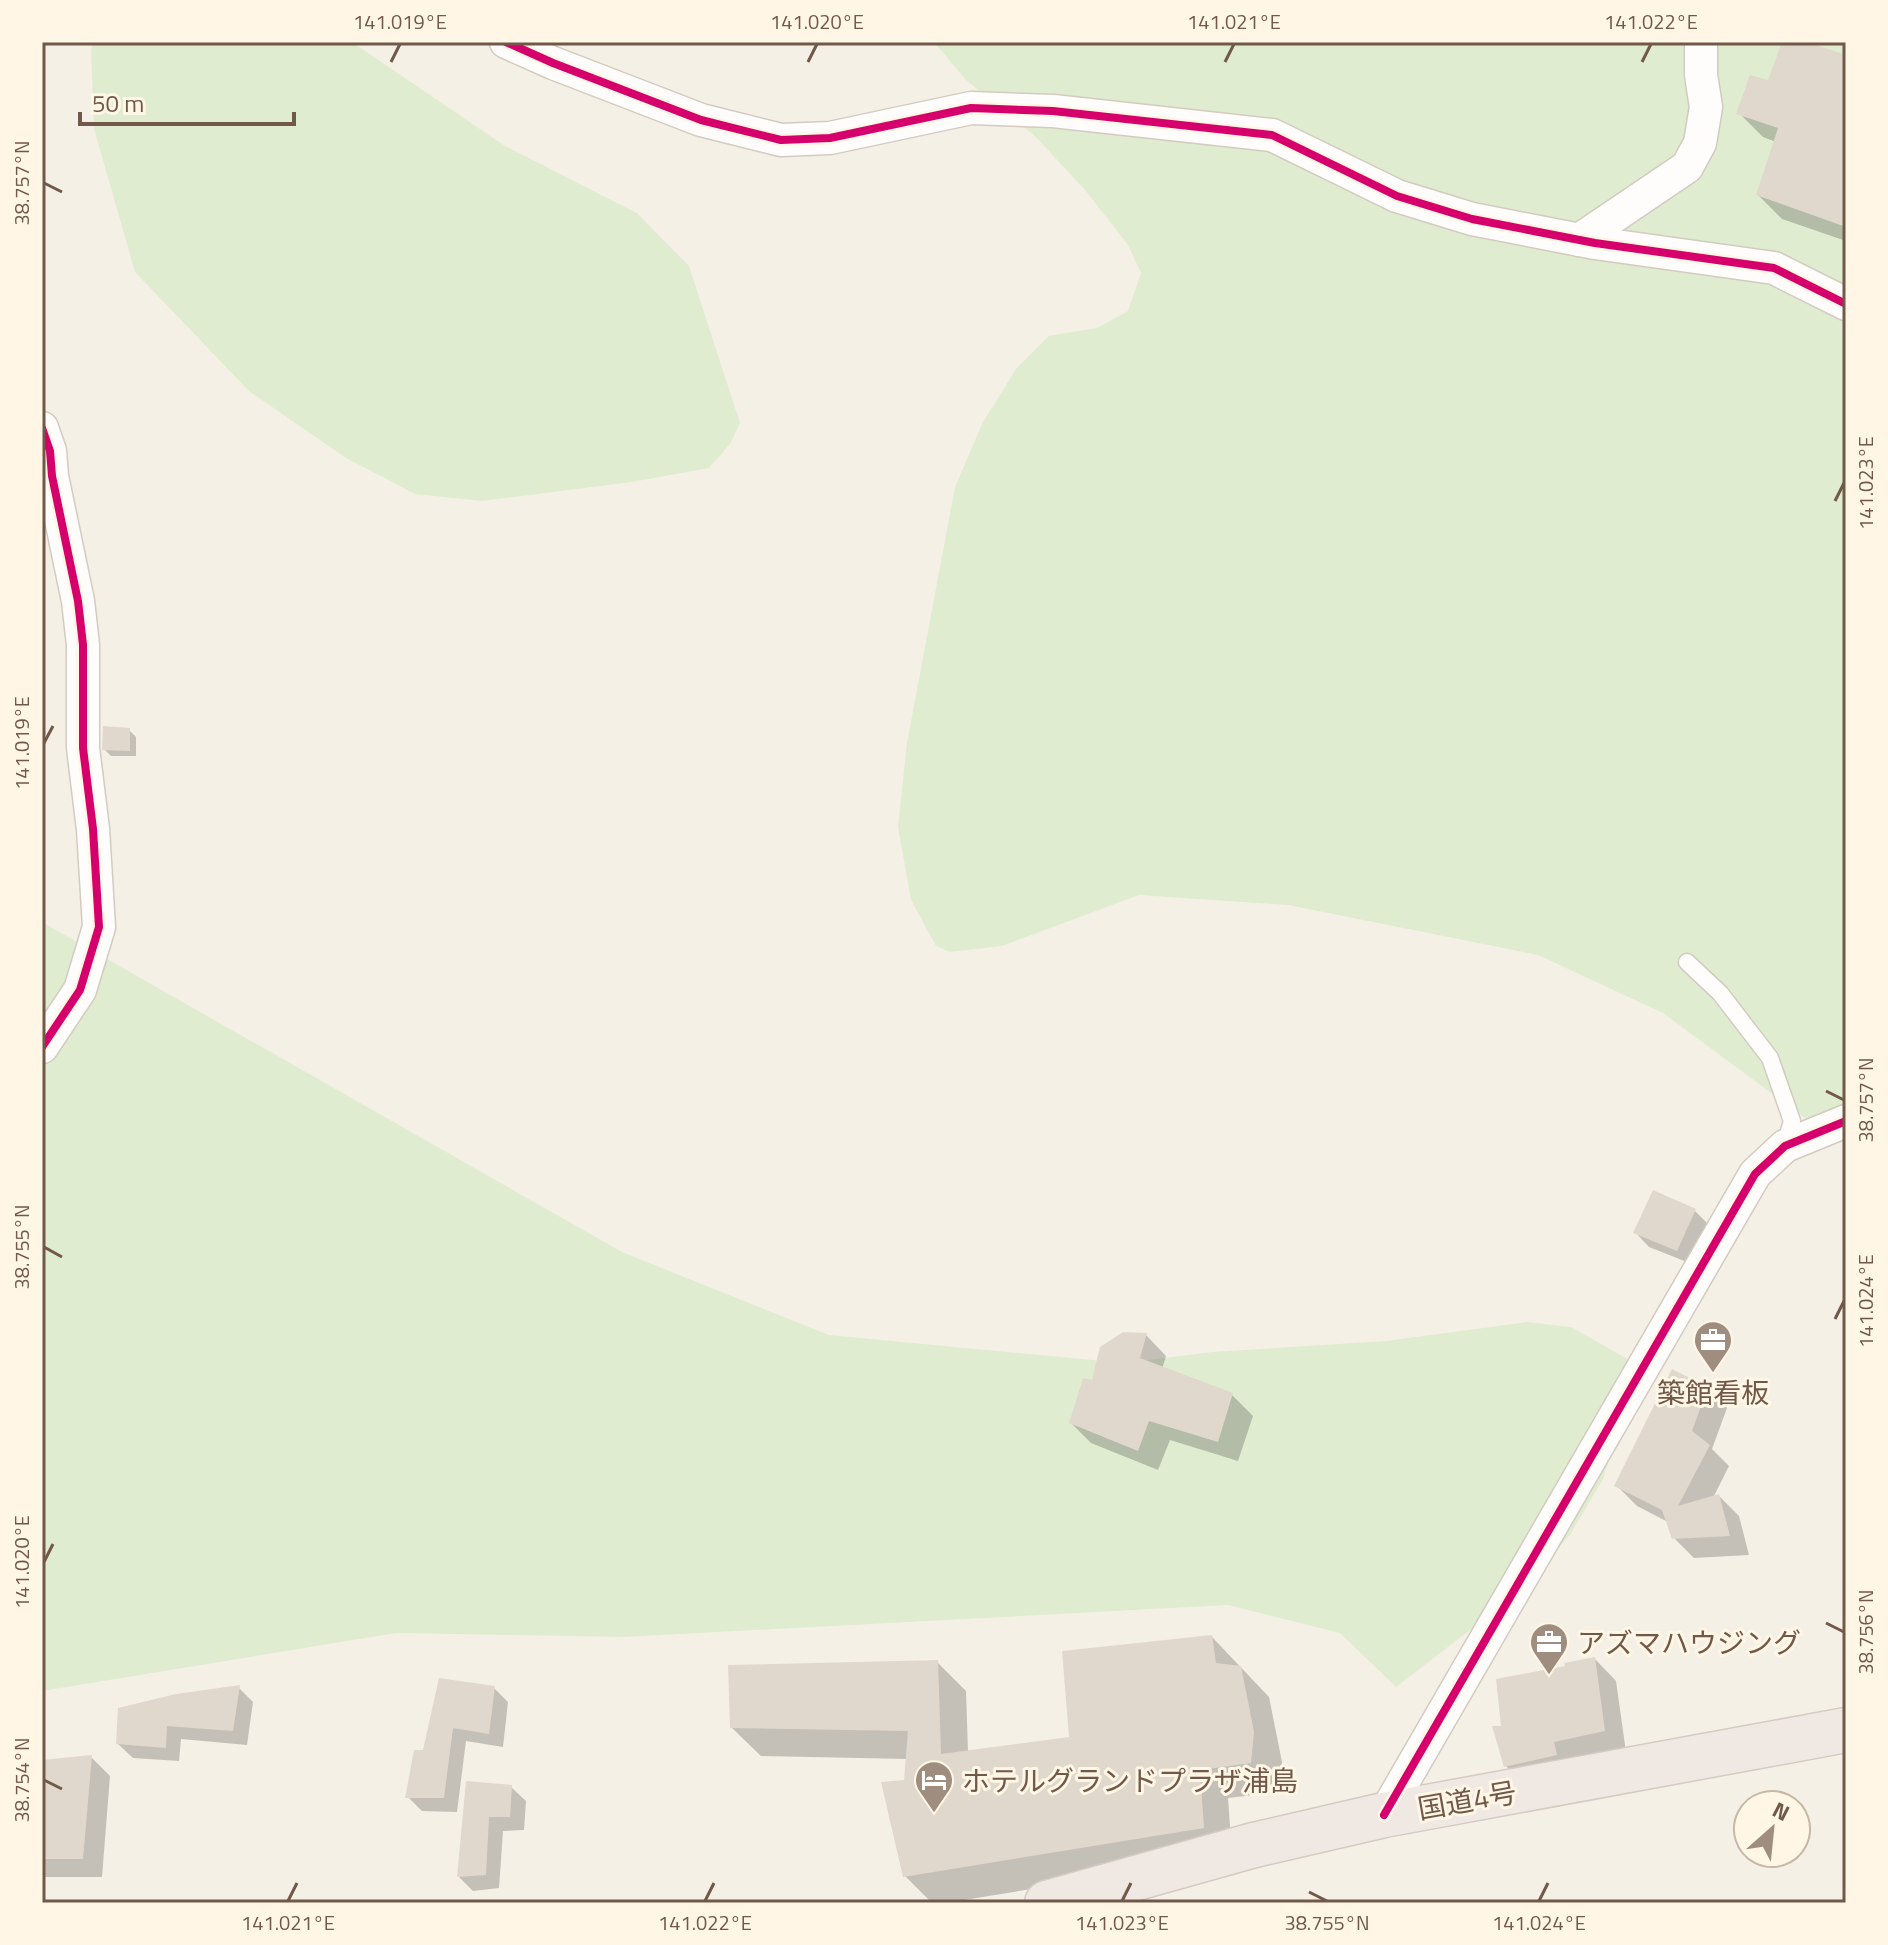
<svg xmlns="http://www.w3.org/2000/svg" width="1888" height="1945" viewBox="0 0 1888 1945" font-family="'Titillium Web','Noto Sans JP',sans-serif">
<style>
.green{fill:#e0ecd0}
.shadow{fill:#0003}
.building{fill:#e1d8cd}
.lines{fill:none;stroke-linecap:round;stroke-linejoin:round}
.lane-casing{stroke:#d3cbc1;stroke-width:19}
.street-casing{stroke:#d3cbc1;stroke-width:35}
.highway-casing{stroke:#d4cbc3;stroke-width:47}
.lane{stroke:#fefdfb;stroke-width:16}
.street{stroke:#fefdfb;stroke-width:32}
.highway{stroke:#f0e8e2;stroke-width:44}
.cycleway-casing{stroke:#fff6e5;stroke-width:13}
.cycleway{stroke:#d6006c;stroke-width:8}
.ticks{fill:none;stroke:#715848;stroke-width:3}
.labels{text-anchor:middle;dominant-baseline:central;stroke-width:6;stroke-linejoin:round;paint-order:stroke}
.poi-label{font-size:28px;fill:#715848;stroke:#fff6e5;text-anchor:start}
.street-label{font-size:28px;fill:#715848;stroke:#fff6e5}
.neatline{fill:none;stroke:#715848;stroke-width:3}
.ticks-label{font-size:20px;text-anchor:middle;fill:#715848}
</style>
<rect width="100%" height="100%" fill="#f5f0e5"/>
<g class="green">
<polygon points="94,42 352,42 505,146 637,213 689,266 740,423 730,444 709,468 632,482 482,501 415,494 346,458 249,391 135,272 94,129 91,49"/>
<polygon points="934,42 1846,42 1846,1141 1817,1127 1663,1013 1538,955 1288,905 1139,895 1002,946 950,952 936,946 911,900 898,827 907,743 955,487 982,424 1016,369 1049,336 1097,328 1128,311 1141,273 1128,245 1085,190 1035,136 965,79"/>
<polygon points="42,922 622,1252 829,1335 1125,1363 1212,1352 1386,1341 1527,1322 1571,1327 1631,1361 1625,1408 1603,1479 1570,1535 1509,1600 1396,1687 1340,1633 1228,1605 624,1637 396,1633 42,1691"/>
</g>
<g class="shadow">
<polygon points="1784,42 1801,42 1846,57 1846,241 1782,219 1758,195 1776,142 1763,137 1739,113 1769,83"/>
<polygon points="129,730 136,737 136,756 111,756 104,749"/>
<polygon points="1695,1211 1709,1225 1692,1264 1649,1247 1635,1232"/>
<polygon points="1146,1335 1166,1356 1162,1369 1232,1395 1253,1416 1238,1461 1170,1440 1158,1470 1091,1443 1071,1423 1094,1383"/>
<polygon points="1707,1388 1727,1408 1712,1449 1729,1466 1713,1498 1719,1496 1739,1516 1749,1555 1694,1558 1674,1538 1668,1522 1637,1506 1617,1486"/>
<polygon points="1212,1637 1269,1697 1282,1762 1279,1792 1228,1798 1232,1856 946,1903 932,1903 905,1876 907,1759 761,1756 732,1728 937,1662 966,1691 968,1752 1071,1738"/>
<polygon points="1595,1659 1616,1681 1626,1752 1528,1788 1506,1766 1503,1728 1567,1668"/>
<polygon points="239,1688 253,1702 247,1745 181,1739 179,1761 133,1758 118,1744"/>
<polygon points="494,1688 508,1702 503,1747 466,1741 457,1812 422,1811 408,1797 425,1752"/>
<polygon points="91,1757 110,1776 102,1877 42,1877 42,1762"/>
<polygon points="467,1783 511,1787 526,1801 524,1830 503,1831 499,1888 473,1891 459,1877"/>
</g>
<g class="building">
<polygon points="1782,42 1807,42 1846,55 1846,227 1756,195 1778,128 1736,114 1750,75 1768,80"/>
<polygon points="103,726 130,728 130,751 102,750"/>
<polygon points="1653,1190 1696,1209 1677,1251 1633,1233"/>
<polygon points="1123,1332 1147,1333 1140,1358 1233,1393 1218,1442 1149,1421 1138,1451 1069,1423 1083,1378 1092,1380 1100,1347"/>
<polygon points="1672,1369 1708,1387 1692,1431 1710,1445 1678,1506 1719,1494 1730,1536 1672,1539 1662,1510 1614,1486"/>
<polygon points="1212,1635 1216,1663 1241,1666 1254,1732 1251,1763 1200,1770 1204,1828 903,1877 881,1782 904,1780 908,1731 730,1728 728,1665 938,1660 941,1754 1069,1737 1062,1651"/>
<polygon points="1595,1657 1605,1731 1554,1742 1557,1755 1504,1767 1492,1726 1501,1726 1496,1679 1565,1666 1564,1663"/>
<polygon points="439,1678 495,1686 489,1734 453,1728 444,1798 405,1798 414,1750 423,1750"/>
<polygon points="240,1685 233,1731 167,1726 166,1748 116,1744 118,1708 176,1694"/>
<polygon points="92,1755 83,1859 42,1859 42,1760"/>
<polygon points="466,1781 512,1785 510,1817 489,1817 486,1875 457,1877"/>
</g>
<g class="lines">
<g class="lane-casing">
<polyline id="lane" points="1687,962 1720,993 1770,1058 1792,1121 1785,1145"/>
</g>
<g class="street-casing">
<g id="street">
<polyline points="506,42 553,63 701,120 781,140 830,138 971,108 1053,111 1272,135 1397,196 1472,219 1595,243 1774,268 1846,304"/>
<polyline points="1579,240 1687,167 1700,143 1706,107 1701,75 1701,42"/>
<polyline points="42,428 50,451 52,476 78,601 83,645 83,748 93,829 99,927 80,990 42,1047"/>
<polyline points="1384,1815 1755,1174 1785,1146 1846,1121"/>
</g>
</g>
<g class="highway-casing">
<polyline id="highway" points="1047,1903 1254,1845 1384,1815 1846,1730"/>
</g>
<use href="#lane" class="lane"/>
<use href="#street" class="street"/>
<use href="#highway" class="highway"/>
<g class="cycleway-casing">
<g id="cycleway">
<polyline points="506,42 553,63 701,120 781,140 830,138 971,108 1053,111 1272,135 1397,196 1472,219 1595,243 1774,268 1846,304"/>
<polyline points="42,428 50,451 52,476 78,601 83,645 83,748 93,829 99,927 80,990 42,1047"/>
<polyline points="1384,1815 1755,1174 1785,1146 1846,1121"/>
</g>
</g>
<use href="#cycleway" class="cycleway"/>
</g>
<path class="ticks" d="M391,62L400,44M808,62L817,44M1225,62L1234,44M1642,62L1651,44M44,183L62,192M1835,501L1844,483M44,743L53,726M1826,1091L1844,1100M44,1247L62,1257M1835,1319L1844,1301M44,1562L53,1544M1826,1623L1844,1632M44,1780L62,1789M1309,1892L1327,1901M288,1901L297,1883M705,1901L714,1883M1122,1901L1131,1883M1539,1901L1548,1883"/>
<defs>
<g id="office-pin" transform="scale(2)"><path d="M0 17L-7.5 6A9.5 9.5 0 1 1 7.5 6Z" fill="#9f8d7f" stroke="#fff6e5"/><path d="M-6-3h4V-5.5h4V-3h4V5H-6ZM-1-4.5V-3h2v-1.5ZM-6 0V1H6V0Z" fill="#fff"/></g>
<g id="hotel-pin" transform="scale(2)"><path d="M0 17L-7.5 6A9.5 9.5 0 1 1 7.5 6Z" fill="#9f8d7f" stroke="#fff6e5"/><path d="M-6-4.5h1.5V1H6V5H4.5V3h-9V5H-6ZM-4 0a1.8 1.8 0 1 1 3.6 0ZM.5 0V-2.5h3Q6-2.5 6 0Z" fill="#fff"/></g>
</defs>
<g fill-rule="evenodd">
<use href="#office-pin" x="1713" y="1340"/>
<use href="#office-pin" x="1549" y="1642"/>
<use href="#hotel-pin" x="934" y="1780"/>
</g>
<g class="labels">
<g class="poi-label">
<text x="1713" y="1392" text-anchor="middle">築館看板</text>
<text x="1577" y="1642">アズマハウジング</text>
<text x="962" y="1780">ホテルグランドプラザ浦島</text>
</g>
<g class="street-label">
<text transform="translate(1467 1800) rotate(-10)">国道4号</text>
</g>
</g>
<rect width="1888" height="1945" fill="none" stroke="#fff6e5" stroke-width="88"/>
<g transform="translate(1772 1829) rotate(27)"><circle r="38" fill="#fff6e5" stroke="#c6b7a6" stroke-width="2"/>
<path d="M0-6L14 30L0 20L-14 30Z" fill="#9f8d7f"/>
<text y="-12" font-size="22" font-weight="bold" text-anchor="middle" fill="#715848">N</text>
</g>
<path d="M80 112v12h214v-12" fill="none" stroke="#715848" stroke-width="4"/>
<text x="92" y="112" font-size="24" fill="#715848" stroke="#fff6e5" stroke-width="6" paint-order="stroke">50 m</text>
<rect x="44" y="44" width="1800" height="1857" class="neatline"/>
<g class="ticks-label">
<text x="400" y="29">141.019°E</text>
<text x="817" y="29">141.020°E</text>
<text x="1234" y="29">141.021°E</text>
<text x="1651" y="29">141.022°E</text>
<text transform="translate(22 183) rotate(-90)" y="7">38.757°N</text>
<text transform="translate(1866 483) rotate(-90)" y="7">141.023°E</text>
<text transform="translate(22 743) rotate(-90)" y="7">141.019°E</text>
<text transform="translate(1866 1100) rotate(-90)" y="7">38.757°N</text>
<text transform="translate(22 1247) rotate(-90)" y="7">38.755°N</text>
<text transform="translate(1866 1301) rotate(-90)" y="7">141.024°E</text>
<text transform="translate(22 1562) rotate(-90)" y="7">141.020°E</text>
<text transform="translate(1866 1632) rotate(-90)" y="7">38.756°N</text>
<text transform="translate(22 1780) rotate(-90)" y="7">38.754°N</text>
<text x="288" y="1930">141.021°E</text>
<text x="705" y="1930">141.022°E</text>
<text x="1122" y="1930">141.023°E</text>
<text x="1327" y="1930">38.755°N</text>
<text x="1539" y="1930">141.024°E</text>
</g>
</svg>
